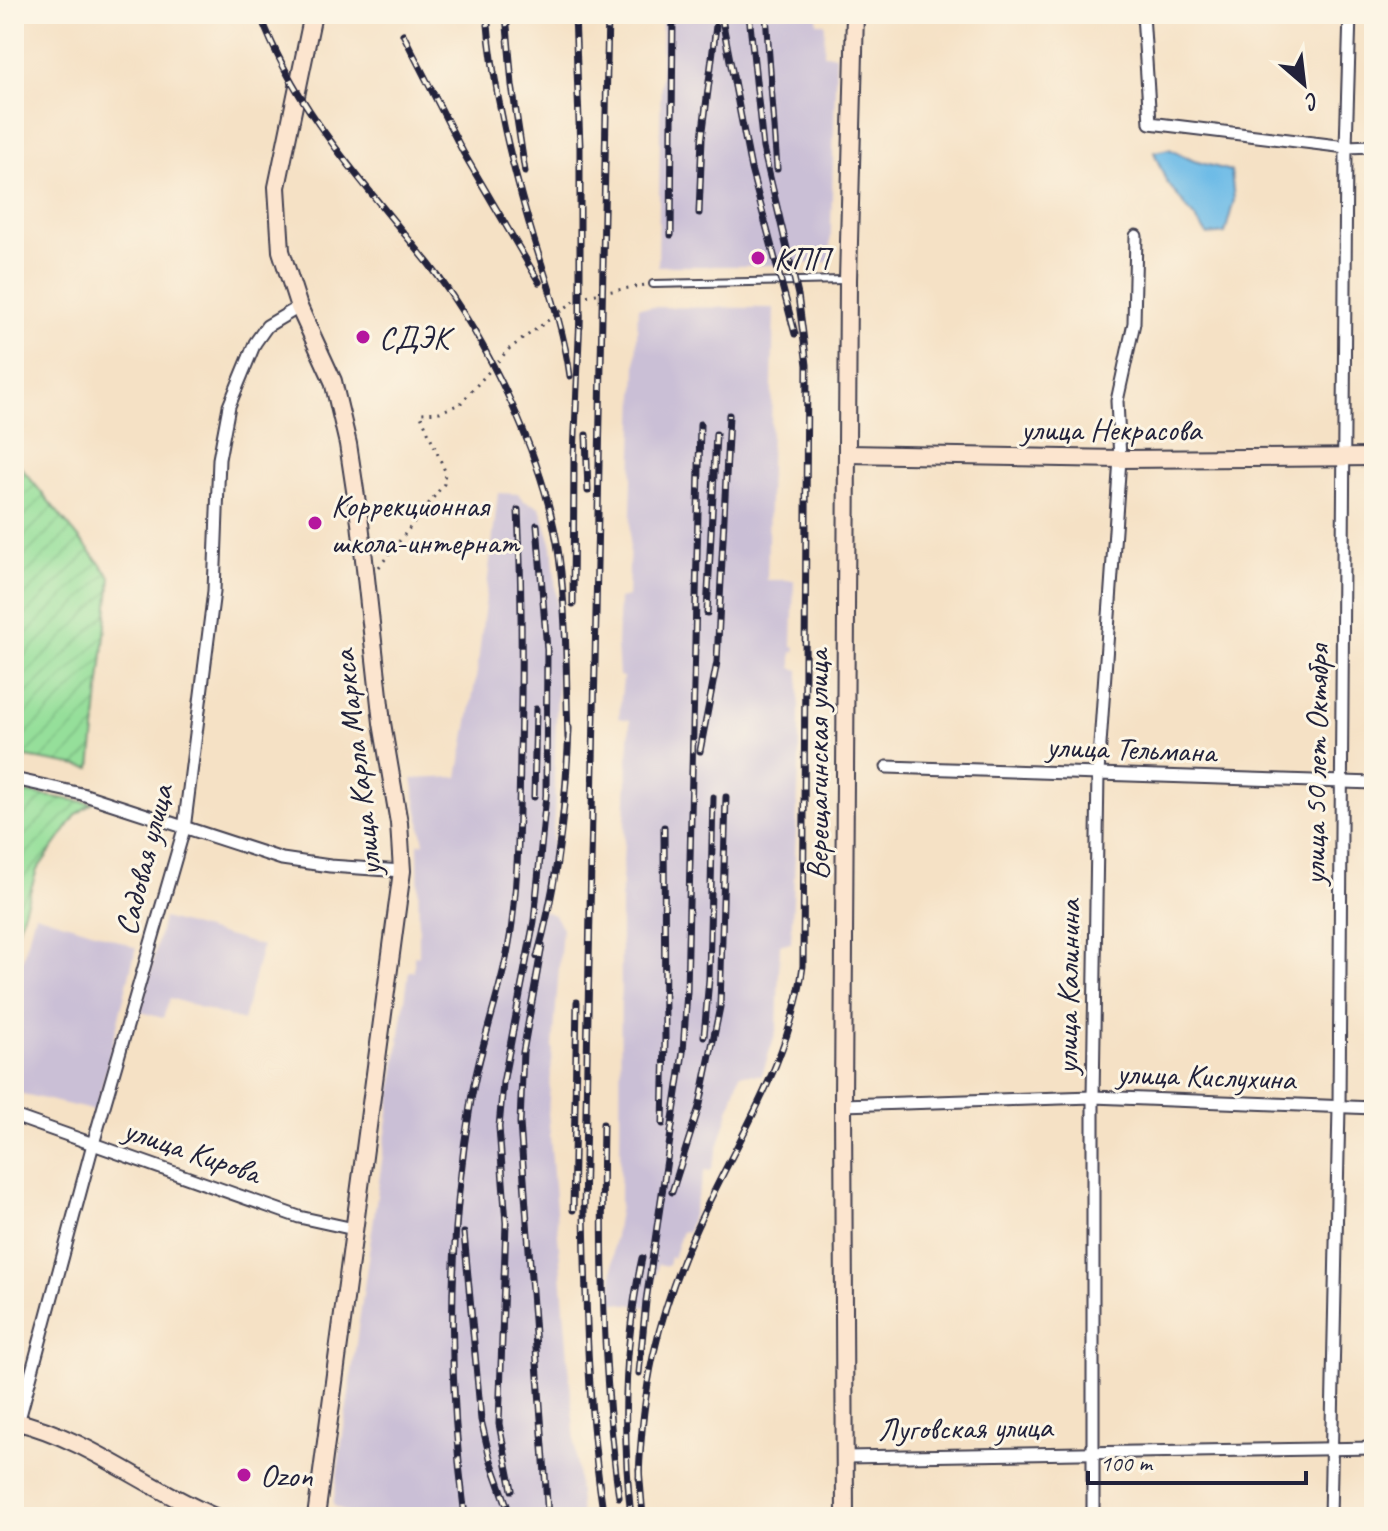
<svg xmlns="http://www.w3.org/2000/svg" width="1388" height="1531" viewBox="0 0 1388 1531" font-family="Caveat,sans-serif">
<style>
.industrial{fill:#cabfd6}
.garden{fill:url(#garden-furrows);stroke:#5c806a;stroke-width:2}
.water{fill:#6dbbe7;stroke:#486e91;stroke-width:2}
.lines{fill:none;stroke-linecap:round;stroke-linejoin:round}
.lane-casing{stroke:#423f50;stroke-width:10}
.street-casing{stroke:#423f50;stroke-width:15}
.secondary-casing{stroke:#423f50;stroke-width:20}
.path{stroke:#423f50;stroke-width:3;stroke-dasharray:2 6;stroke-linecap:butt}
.lane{stroke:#fff;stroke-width:6}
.street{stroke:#fff;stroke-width:11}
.secondary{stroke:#fce5cf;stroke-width:16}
.rail-casing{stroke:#22223b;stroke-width:7}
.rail{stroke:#fcf5e5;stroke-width:4;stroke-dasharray:12;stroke-linecap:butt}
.poi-dot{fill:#b5179e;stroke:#fcf5e5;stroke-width:3}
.labels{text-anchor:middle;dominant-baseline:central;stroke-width:6;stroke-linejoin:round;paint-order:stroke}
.poi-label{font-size:32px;fill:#22223b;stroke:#fcf5e5;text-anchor:start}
.street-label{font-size:32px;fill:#22223b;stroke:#fcf5e5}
</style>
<defs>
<pattern id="garden-furrows" width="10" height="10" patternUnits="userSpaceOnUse" patternTransform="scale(2)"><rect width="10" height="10" fill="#95df9a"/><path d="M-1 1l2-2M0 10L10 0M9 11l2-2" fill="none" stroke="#80bf86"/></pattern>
</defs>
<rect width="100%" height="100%" fill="#fcf5e5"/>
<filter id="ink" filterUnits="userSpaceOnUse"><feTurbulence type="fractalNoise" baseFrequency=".0125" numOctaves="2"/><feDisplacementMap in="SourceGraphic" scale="16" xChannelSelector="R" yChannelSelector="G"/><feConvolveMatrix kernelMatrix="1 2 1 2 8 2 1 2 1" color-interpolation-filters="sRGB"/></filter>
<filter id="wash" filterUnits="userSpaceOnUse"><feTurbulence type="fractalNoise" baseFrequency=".006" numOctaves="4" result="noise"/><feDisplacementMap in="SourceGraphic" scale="32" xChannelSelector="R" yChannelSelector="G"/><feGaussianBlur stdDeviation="1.8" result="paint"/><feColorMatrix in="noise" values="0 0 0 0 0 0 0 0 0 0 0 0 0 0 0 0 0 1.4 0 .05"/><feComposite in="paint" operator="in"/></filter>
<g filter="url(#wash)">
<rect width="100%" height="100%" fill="#f5e1c5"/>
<g class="industrial">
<polygon points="662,14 817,14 817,23 825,23 824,54 836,55 830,262 750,266 658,266"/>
<polygon points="638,307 774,308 767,580 794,580 792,646 796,647 795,652 792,652 792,668 799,670 799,767 791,943 780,944 777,1028 762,1075 740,1074 711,1171 705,1170 687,1233 682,1231 673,1258 670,1257 668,1266 658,1264 649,1307 612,1302 613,1248 620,1205 621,902 630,720 619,718 623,677 619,676 617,644 619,599 628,597"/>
<polygon points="498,493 519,494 524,501 540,507 552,546 555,577 559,637 554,779 555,799 552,847 541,910 554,915 562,928 548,1112 581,1517 356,1517 333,1505 409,971 414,971 414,956 419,955 418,844 424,843 412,779 458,777 477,672"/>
<polygon points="35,914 98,933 136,948 96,1111 14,1092 14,991"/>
<polygon points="163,918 262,946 243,1021 170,998 163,1018 141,1012"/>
</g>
<g class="garden">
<polygon points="14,459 111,577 91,768 14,755"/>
<polygon points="14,791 92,803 77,814 37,870 14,942"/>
</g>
<polygon class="water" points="1169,149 1194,161 1231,171 1234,200 1225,233 1208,235 1166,181 1154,152"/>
</g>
<g filter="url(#ink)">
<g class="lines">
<g class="lane-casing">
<polyline id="lane" points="653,284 844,280"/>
</g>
<g class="street-casing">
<g id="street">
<polyline points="1143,14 1150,123 1346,147 1374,146"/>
<polyline points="887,767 1374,783"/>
<polyline points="14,779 82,794 282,859 330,866 402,871"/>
<polyline points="843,1105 1093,1097 1374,1108"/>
<polyline points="14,1116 299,1217 354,1229"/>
<polyline points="14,1438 93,1144 184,829 214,591 219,459 229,406 255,343 267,326 299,307"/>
<polyline points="845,1457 1374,1448"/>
<polyline points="1093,1517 1093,1097 1098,773 1120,459 1117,401 1134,323 1136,236"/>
<polyline points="1330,1517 1339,1107 1346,147 1350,14"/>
</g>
</g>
<g class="secondary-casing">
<g id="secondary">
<polyline points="313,14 277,187 281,251 299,307 333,381 348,444 360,523 382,723 399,823 402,871 316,1517"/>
<polyline points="847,454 1120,459 1374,457"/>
<path d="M14,1421C87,1438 146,1488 215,1517"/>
<polyline points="845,1517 843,1105 848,280 855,14"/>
</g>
</g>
<polyline class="path" points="379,567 444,484 445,471 420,413 440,412 460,404 509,349 580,297 645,285"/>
<use href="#lane" class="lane"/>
<use href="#street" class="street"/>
<use href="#secondary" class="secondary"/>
<g class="rail-casing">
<g id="rail">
<path d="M260,14C296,112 365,184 429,264C488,340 546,461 559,556C567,616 566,678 568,738"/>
<path d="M487,14C493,92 512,166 534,240C548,285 564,330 570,376"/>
<polyline points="506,14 512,85 525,172"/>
<polyline points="575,14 580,148 580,327"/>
<polyline points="721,14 751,169 795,334"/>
<polyline points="766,14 777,169"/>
<polyline points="403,34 463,152 539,282"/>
<polyline points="699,213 702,138 716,26"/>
<polyline points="671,235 673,14"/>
<polyline points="586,435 588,491"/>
<polyline points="573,604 574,456 580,315"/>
<polyline points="707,613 716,434"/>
<polyline points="700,751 717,662 729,415"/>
<polyline points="534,797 536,709"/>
<polyline points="542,946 523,1052 520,1123 548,1517"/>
<path d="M537,957C558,882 566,805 569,728"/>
<polyline points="704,1036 709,979 713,797"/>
<path d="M603,1124C601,1249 602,1373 619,1497"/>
<polyline points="663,1124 665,1039 664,827"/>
<polyline points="672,1192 700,1104 720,1007 726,797"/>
<polyline points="573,1210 577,1002"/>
<polyline points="464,1233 481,1420 490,1458 511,1517"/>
<polyline points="639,1373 646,1301 683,1052 687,991 700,424"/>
<polyline points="639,1469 643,1517"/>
<path d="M639,1478C642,1389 657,1317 693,1236C733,1145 790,1066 803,966L807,365L798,295L763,148L749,14"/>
<polyline points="512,1490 499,1424 506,1223 499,1127 503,1083 534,921 546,795 547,650 537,525"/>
<path d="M465,1517C447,1378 448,1238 471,1100C481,1040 505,983 512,923C519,866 519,809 520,753C522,672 522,592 518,510"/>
<path d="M604,1517C588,1416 586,1314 584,1212L608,14"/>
<path d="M631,1517C622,1432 624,1342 642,1258"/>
</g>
</g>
<use href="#rail" class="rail"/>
</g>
</g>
<g class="poi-dot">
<circle cx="758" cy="258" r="8"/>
<circle cx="363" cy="337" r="8"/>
<circle cx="315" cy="523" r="8"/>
<circle cx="244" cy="1475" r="8"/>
</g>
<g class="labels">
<g class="poi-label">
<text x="774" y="258">КПП</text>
<text x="379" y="337">СДЭК</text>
<text x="331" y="505">Коррекционная<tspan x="331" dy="37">школа-интернат</tspan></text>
<text x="260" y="1475">Ozon</text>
</g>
<g class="street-label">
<text x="1111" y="429">улица Некрасова</text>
<text transform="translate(1131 749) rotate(2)">улица Тельмана</text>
<text transform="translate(357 763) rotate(-97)">улица Карла Маркса</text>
<text transform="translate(817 765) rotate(-90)">Верещагинская улица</text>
<text transform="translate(1316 765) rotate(-89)">улица 50 лет Октября</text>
<text transform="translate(144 860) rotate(-76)">Садовая улица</text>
<text transform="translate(1068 987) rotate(-89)">улица Калинина</text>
<text transform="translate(1206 1076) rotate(2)">улица Кислухина</text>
<text transform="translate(192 1151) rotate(19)">улица Кирова</text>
<text transform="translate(965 1428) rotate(-1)">Луговская улица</text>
</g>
</g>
<rect width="1388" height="1531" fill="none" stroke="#fcf5e5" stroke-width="48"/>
<g transform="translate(1304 84) rotate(152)" stroke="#fcf5e5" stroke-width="6" paint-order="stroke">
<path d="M0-6L14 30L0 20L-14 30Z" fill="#22223b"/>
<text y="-12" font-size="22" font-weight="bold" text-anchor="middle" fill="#22223b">С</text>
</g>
<path d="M1088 1471v12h218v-12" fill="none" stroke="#22223b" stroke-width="4"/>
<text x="1100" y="1471" font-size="24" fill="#22223b" stroke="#fcf5e5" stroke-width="6" paint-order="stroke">100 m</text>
</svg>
